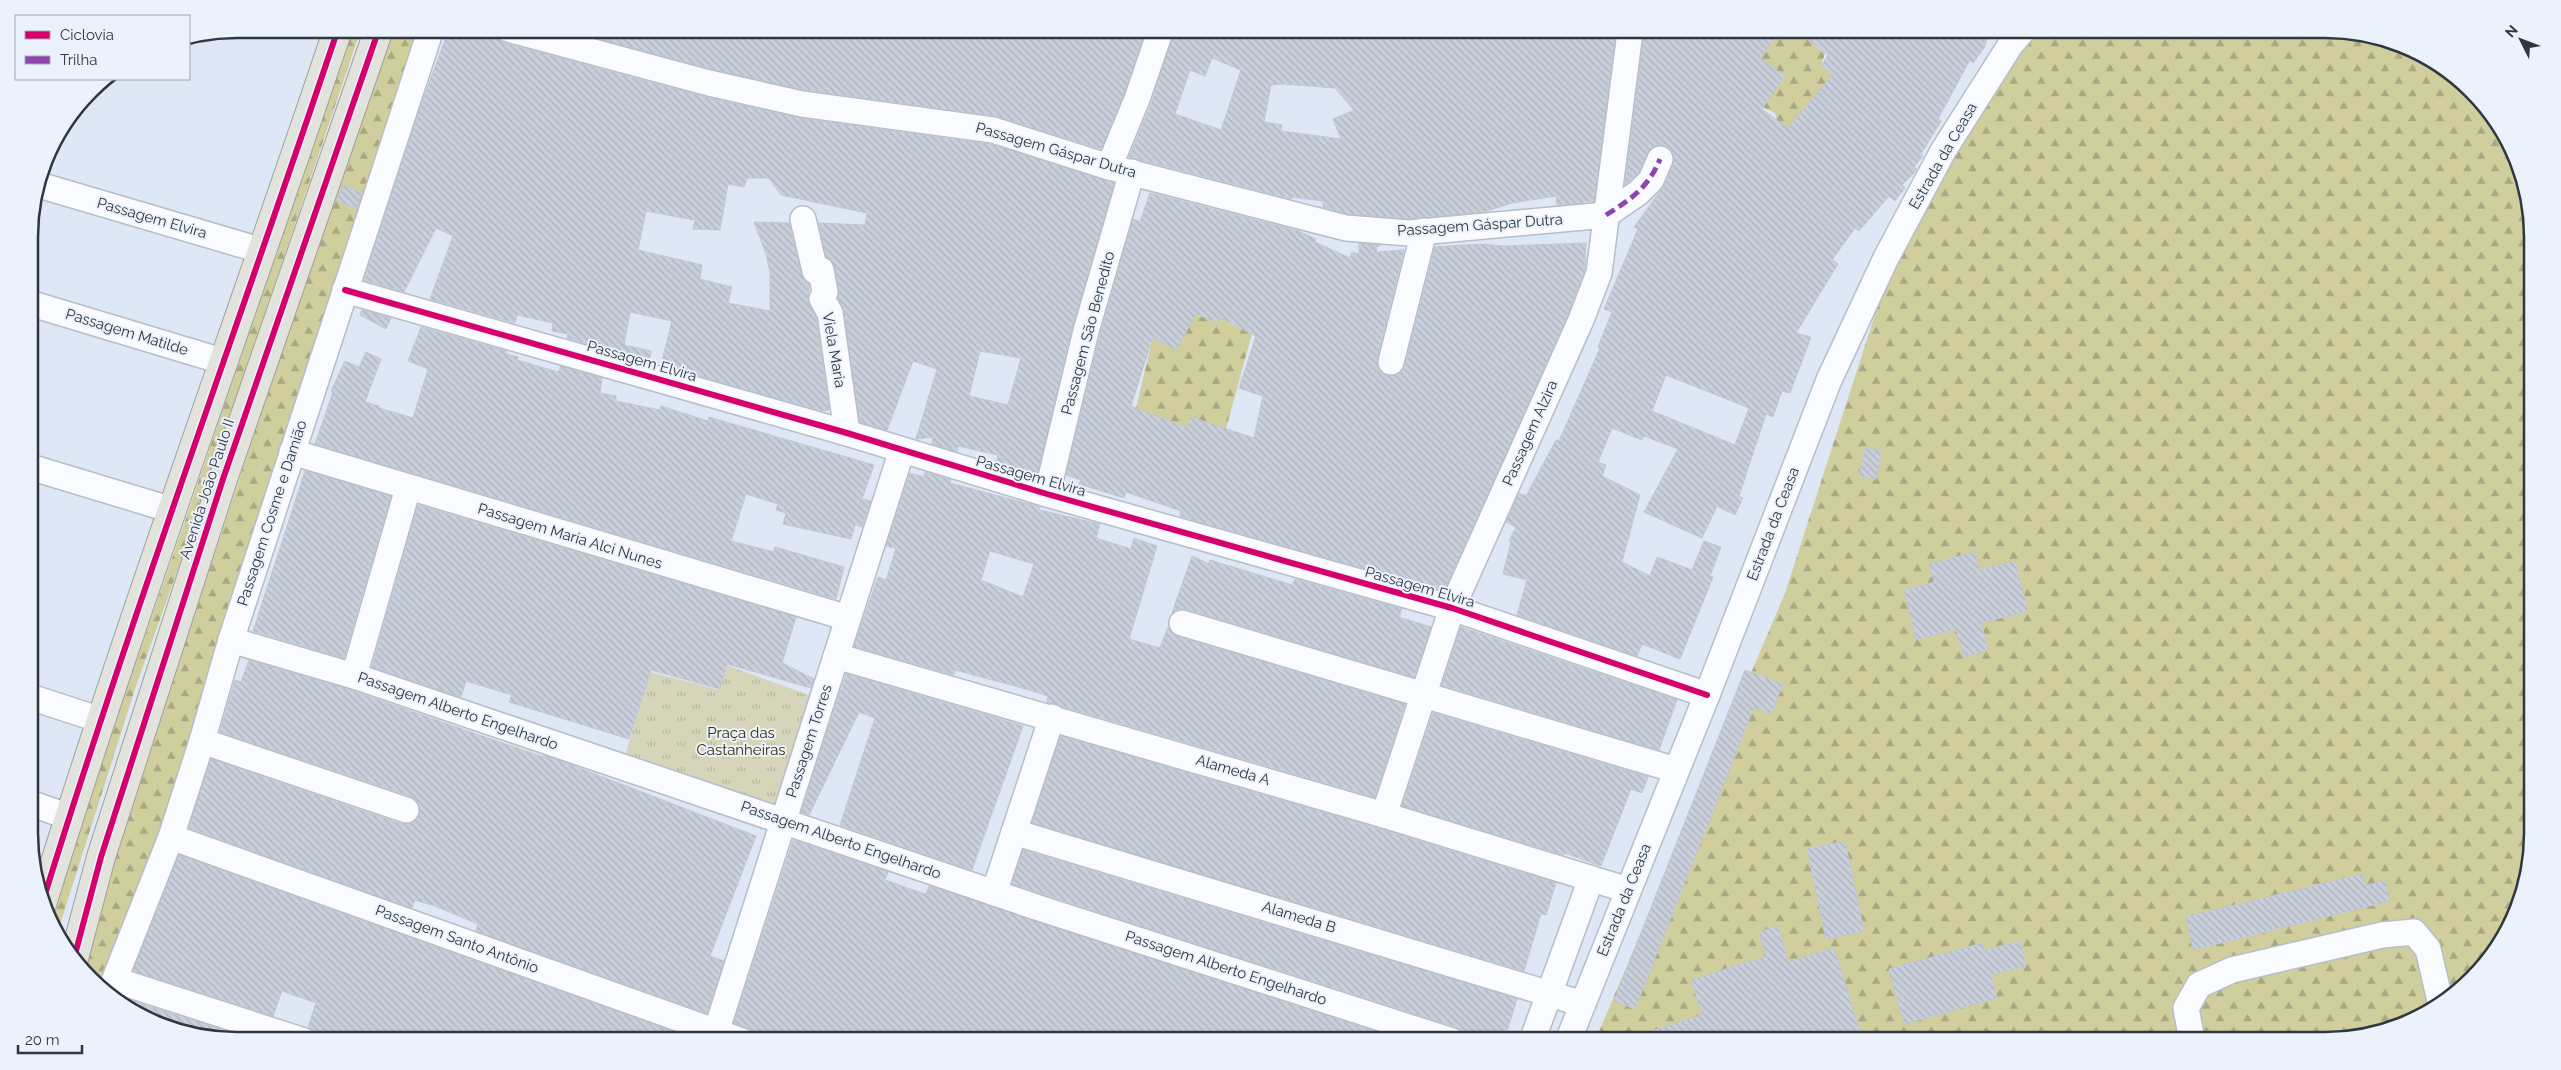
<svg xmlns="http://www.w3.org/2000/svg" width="2561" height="1070" viewBox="0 0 2561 1070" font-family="Raleway,sans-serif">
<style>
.grass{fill:url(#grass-tufts)}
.forest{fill:url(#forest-firs)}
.building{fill:url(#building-back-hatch);stroke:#c1c8d2;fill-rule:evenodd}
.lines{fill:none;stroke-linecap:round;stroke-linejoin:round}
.minor-casing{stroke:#b6bec8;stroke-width:28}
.major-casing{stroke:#9fa29c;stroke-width:30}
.minor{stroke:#fafbfe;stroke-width:25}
.major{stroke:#e2e3dd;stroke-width:28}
.quiet{stroke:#8e44ad;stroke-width:5;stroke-dasharray:10 5;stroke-linecap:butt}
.cycleway-casing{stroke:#ebf2fb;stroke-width:9}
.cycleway{stroke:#d6006c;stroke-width:6}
.labels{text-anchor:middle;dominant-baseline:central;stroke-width:4;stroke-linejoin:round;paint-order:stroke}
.street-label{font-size:15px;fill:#303740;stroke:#ebf2fb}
.park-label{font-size:15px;fill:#352f04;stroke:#ebf2fb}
.rim{fill:none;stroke:#303740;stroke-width:2.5}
</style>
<defs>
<pattern id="grass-tufts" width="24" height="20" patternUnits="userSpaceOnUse" patternTransform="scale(1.25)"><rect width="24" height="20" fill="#d6d5ba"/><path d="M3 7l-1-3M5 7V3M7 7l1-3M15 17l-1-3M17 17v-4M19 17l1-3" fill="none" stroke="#b8b7a1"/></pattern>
<pattern id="forest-firs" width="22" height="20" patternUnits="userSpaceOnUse" patternTransform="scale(1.25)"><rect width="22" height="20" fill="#d1ce9e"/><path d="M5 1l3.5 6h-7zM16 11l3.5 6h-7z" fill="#aaa882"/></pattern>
<pattern id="building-back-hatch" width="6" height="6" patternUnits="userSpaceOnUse" patternTransform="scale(1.25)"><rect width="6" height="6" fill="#c9d0db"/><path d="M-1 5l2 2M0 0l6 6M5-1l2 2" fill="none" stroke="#adb3bd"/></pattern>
</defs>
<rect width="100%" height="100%" fill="#dee7f5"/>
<polygon class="grass" points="726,665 814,697 778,814 624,759 650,672 720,690"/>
<g class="forest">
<polygon points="352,29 361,29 187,544 136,686 57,934 49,921 88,799 184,524"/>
<polygon points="393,29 424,29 153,862 100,988 81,969 93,922 284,343"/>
<polygon points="1755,29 1779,29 1813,38 1815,46 1825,53 1821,66 1841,79 1825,102 1816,95 1795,121 1785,146 1775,113 1754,103 1748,56"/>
<polygon points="2035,29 2324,29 2404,44 2451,72 2489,110 2516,157 2531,210 2532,834 2517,913 2489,960 2440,1006 2391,1030 2338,1041 1595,1041 1785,593 1882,293 1988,89"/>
<polygon points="1203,294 1196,315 1217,321 1221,311 1231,314 1229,323 1241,329 1259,308 1226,429 1175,457 1186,427 1136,408 1153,337"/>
</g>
<g class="building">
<path d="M449,29H494L498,39L504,43L705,97L800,118L990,144L1114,183L1072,328L1037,476L996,463L998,455L958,446L957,452L932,444L933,437L916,439L937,369L913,361L887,430L860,422L844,311L838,298L839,289L835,267L826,257L819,223L865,225L867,213L781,195L769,178H747L744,187L728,184L720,230L693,229L695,220L646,211L638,250L702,265L700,279L732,287L728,303L770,311V272L766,254L754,222L789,223L801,274L809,284L808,300L816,318L829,410L822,411L661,365L672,321L630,312L624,345L651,351L649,362L567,338L568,334L552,331L553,323L517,315L515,323L430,299L453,236L436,228L404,292L364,280L420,108ZM980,351L1021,358L1008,405L969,396Z"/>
<polygon points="562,29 1071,29 1095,37 1099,29 1115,35 1118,29 1146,30 1124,94 1101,149 995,116 805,90 712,69"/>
<path d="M1175,29H1256L1297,32L1305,29H1468L1469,31L1498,30V38L1553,34L1554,29H1584L1583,35L1615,37L1594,202L1584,201V203L1557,205L1556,196L1512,203L1484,212L1409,219L1348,214L1323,207V201L1292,197V199L1129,157L1151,104ZM1212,58L1241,70L1221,130L1175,114L1190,70L1205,76ZM1283,84L1335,88L1354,110L1333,119L1341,139L1281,131L1282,125L1264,122L1271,85Z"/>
<path d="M1638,29H1782L1760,58L1785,76L1762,109L1788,128L1833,74L1821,66L1828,55L1794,29H1978L1989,33L1984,48L1973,63L1970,60L1938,119L1941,121L1921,154L1923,156L1914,167L1917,169L1915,172L1902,185L1905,188L1895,201L1889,196L1859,231L1855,228L1832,260L1838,264L1796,333L1811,337L1790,393L1782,391L1773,417L1766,414L1739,496L1743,498L1735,515L1717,506L1702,538L1644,512L1678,449L1644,436L1642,440L1612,428L1598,462L1606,465L1602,476L1640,495L1622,562L1650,576L1657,557L1692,570L1704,541L1721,547L1710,576L1713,577L1680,659L1642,644L1637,656L1517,615L1527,580L1503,574L1511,542L1509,541L1516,527L1506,522L1519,493L1526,496L1556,440L1559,441L1600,348L1598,347L1612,312L1604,309L1638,229L1634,227L1664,186L1673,164L1672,151L1666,146L1659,145L1652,147L1639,172L1625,185L1643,42ZM1666,375L1749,408L1735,445L1652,411Z"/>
<polygon points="343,185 362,193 357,209 337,200"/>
<path d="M1150,193L1298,231L1316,239L1315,242L1350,258L1352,252L1359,254V243L1381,245L1376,247L1377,252L1404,250L1377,358L1381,372L1388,376L1401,372L1405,366L1435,247L1480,244L1504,246L1586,243L1585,269L1568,314L1444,591L1412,579L1411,582L1196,521L1180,516L1181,511L1126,492L1124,498L1079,484L1081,480L1066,475L1100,335L1133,219L1140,222ZM1196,314L1217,322L1219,317L1256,336L1239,388L1263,396L1254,438L1191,417L1187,428L1131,406L1153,337L1176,350Z"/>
<polygon points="362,310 391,318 386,329 360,315"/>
<polygon points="421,327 506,351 506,354 518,357 517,360 558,372 561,366 602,378 600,393 616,396 616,401 660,410 661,406 708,421 709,417 874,465 862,499 871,501 862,527 855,525 851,539 783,524 786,513 776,510 778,504 746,494 731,541 774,552 775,547 844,567 836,599 315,444 333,392 331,391 345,361 359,367 366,352 381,359 365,402 379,406 379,408 413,418 428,369 408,361"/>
<polygon points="1865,448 1882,451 1876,479 1859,476"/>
<polygon points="305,471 391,496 344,658 253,631"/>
<path d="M925,472L951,480L950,483L1040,507L1039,510L1100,524L1096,538L1131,549L1134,538L1157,546L1129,639L1160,648L1168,627L1172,633L1178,637L1405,704L1375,797L1047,702L1048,696L1022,688L955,670L954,675L854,646L878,577L886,580L896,548L886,546L910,473L924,477ZM990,551L1034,564L1023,597L981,580Z"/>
<polygon points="418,505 796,617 782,663 814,679 811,688 727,664 720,689 651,670 629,739 509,702 512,695 466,681 461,697 372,667"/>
<polygon points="1975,552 1979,570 2015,561 2028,611 1981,623 1988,650 1964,657 1956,629 1916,640 1904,590 1934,582 1929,564"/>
<polygon points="1192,556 1209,564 1210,560 1292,585 1295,579 1402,609 1399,617 1431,627 1414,677 1186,609 1178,609 1172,613"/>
<polygon points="1461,627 1677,700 1659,750 1442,685"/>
<polygon points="249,660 350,690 543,757 544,755 564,762 756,836 710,956 724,961 707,1013 476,931 478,924 435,906 415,900 412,908 189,828 211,759 401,824 409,824 419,815 420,807 411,796 220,732 235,680 241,682"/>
<polygon points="1745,670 1783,684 1771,714 1754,707 1635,1009 1614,1001"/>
<polygon points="846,674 1023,726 972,870 840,825 875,718 859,712 809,815 801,812"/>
<polygon points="1433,713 1648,777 1642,793 1631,789 1601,866 1565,853 1564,855 1402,806"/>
<polygon points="1061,736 1380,829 1556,883 1546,915 1541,914 1524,971 1032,823"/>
<polygon points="793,840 888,872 885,880 910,889 926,894 929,886 1405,1041 756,1041 753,1031 734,1023"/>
<polygon points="1845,841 1864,931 1826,939 1807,849"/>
<polygon points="1023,850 1517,999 1504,1041 1487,1041 1469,1035 1466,1039 1463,1032 1456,1027 1012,884"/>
<polygon points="179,855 700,1041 318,1041 315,1032 308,1027 316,1003 282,991 273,1016 133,971"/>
<polygon points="2362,874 2365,886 2385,880 2390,901 2193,950 2186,917"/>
<polygon points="1778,926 1788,962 1834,948 1861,1035 1841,1041 1634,1041 1633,1037 1702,1015 1691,980 1766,956 1759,932"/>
<polygon points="2020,941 2026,966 1991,975 1997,998 1904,1024 1889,969 1982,943 1984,950"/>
<polygon points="123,998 258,1041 236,1041 157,1026 120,1004"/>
</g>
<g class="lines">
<g class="minor-casing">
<g id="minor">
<polyline points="508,29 709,83 802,104 993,130 1109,167 1346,228 1409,233 1606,215 1638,193 1651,180 1660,159"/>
<polyline points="1109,167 1137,99 1161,29"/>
<polyline points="39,185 263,251"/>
<polyline points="803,219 815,271 821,270 825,292 822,299 830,313 847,433"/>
<polyline points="345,290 847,433 1047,494 1452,608 1707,695"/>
<polyline points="29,303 225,362"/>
<polyline points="1391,362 1424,231"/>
<polyline points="292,452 848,618"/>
<polyline points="30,467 172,510"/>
<polyline points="1047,494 1086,331 1132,172"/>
<polyline points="1182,623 1676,770"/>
<polyline points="231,640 354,676 1042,909 1452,1041"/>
<polyline points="836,656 1384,815 1628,890"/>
<polyline points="354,676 408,488"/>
<polyline points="30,697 101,720"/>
<polyline points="202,741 406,810"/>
<polyline points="30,803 69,817"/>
<polyline points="1384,815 1452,608 1581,320 1599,273 1629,40"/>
<polyline points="1014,832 1583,1004"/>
<polyline points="171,837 742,1041"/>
<polyline points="994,893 1052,717"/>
<polyline points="115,980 304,1041"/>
<polyline points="108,996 171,837 202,741 231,640 431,29"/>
<polyline points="716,1032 902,450"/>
<polyline points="1532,1041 1591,879"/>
<polyline points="1568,1041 1707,695 1829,380 1886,258 1943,151 2011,44 2024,29"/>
<polyline points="2192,1041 2186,1008 2199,985 2232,970 2382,935 2414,932 2428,949 2441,1005"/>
</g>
</g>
<g class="major-casing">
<g id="major">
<path d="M42,904C133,610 240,321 338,29"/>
<polyline points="73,962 101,857 223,479 379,29"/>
</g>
</g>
<use href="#minor" class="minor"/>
<use href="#major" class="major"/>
<g class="quiet">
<polyline points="1629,29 1629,40"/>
<path d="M1606,215C1630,200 1649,187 1660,159"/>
</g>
<g class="cycleway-casing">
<g id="cycleway">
<polyline points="345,290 847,433 1047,494 1452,608 1707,695"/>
<path d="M42,904C133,610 240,321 338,29"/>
<polyline points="73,962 101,857 223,479 379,29"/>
</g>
</g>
<use href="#cycleway" class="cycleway"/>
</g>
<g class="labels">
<g class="street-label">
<text transform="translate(1056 150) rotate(16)">Passagem Gáspar Dutra</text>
<text transform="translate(1943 156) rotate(-60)">Estrada da Ceasa</text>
<text transform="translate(152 218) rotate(16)">Passagem Elvira</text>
<text transform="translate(1480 225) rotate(-4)">Passagem Gáspar Dutra</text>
<text transform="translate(127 332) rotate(17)">Passagem Matilde</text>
<text transform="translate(1088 333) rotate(-75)">Passagem São Benedito</text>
<text transform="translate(834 350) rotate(80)">Viela Maria</text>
<text transform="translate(642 361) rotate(16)">Passagem Elvira</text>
<text transform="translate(1530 433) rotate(-66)">Passagem Alzira</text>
<text transform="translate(1031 476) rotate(16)">Passagem Elvira</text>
<text transform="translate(207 489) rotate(-72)">Avenida João Paulo II</text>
<text transform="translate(272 513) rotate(-72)">Passagem Cosme e Damião</text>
<text transform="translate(1773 524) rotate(-69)">Estrada da Ceasa</text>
<text transform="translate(570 536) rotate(17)">Passagem Maria Alci Nunes</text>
<text transform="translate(1420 587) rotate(16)">Passagem Elvira</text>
<text transform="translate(458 711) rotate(19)">Passagem Alberto Engelhardo</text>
<text transform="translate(809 741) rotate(-72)">Passagem Torres</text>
<text transform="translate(1233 770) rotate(16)">Alameda A</text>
<text transform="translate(841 840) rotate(19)">Passagem Alberto Engelhardo</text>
<text transform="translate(1624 900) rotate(-68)">Estrada da Ceasa</text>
<text transform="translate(1299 917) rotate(17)">Alameda B</text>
<text transform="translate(457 939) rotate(20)">Passagem Santo Antônio</text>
<text transform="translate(1226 968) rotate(18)">Passagem Alberto Engelhardo</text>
</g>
<g class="park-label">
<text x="741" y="733">Praça das<tspan x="741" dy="17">Castanheiras</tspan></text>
</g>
</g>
<path d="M0 0H2561V1070H0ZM237 38H2325A199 199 0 0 1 2524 237V833A199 199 0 0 1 2325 1032H237A199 199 0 0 1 38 833V237A199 199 0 0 1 237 38Z" fill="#ebf2fb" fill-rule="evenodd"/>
<path class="rim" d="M237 38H2325A199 199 0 0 1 2524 237V833A199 199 0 0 1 2325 1032H237A199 199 0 0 1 38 833V237A199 199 0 0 1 237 38Z"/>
<rect x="15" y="15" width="175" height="65" fill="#ebf2fb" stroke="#a0a7b0"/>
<rect x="25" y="31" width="25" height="8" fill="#d6006c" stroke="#a0a7b0"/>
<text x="60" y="40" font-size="15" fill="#303740">Ciclovia</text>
<rect x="25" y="56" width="25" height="8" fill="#8e44ad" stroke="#a0a7b0"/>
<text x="60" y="65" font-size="15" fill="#303740">Trilha</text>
<g transform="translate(2521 40) rotate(312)" stroke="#ebf2fb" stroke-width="4" paint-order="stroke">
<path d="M0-4L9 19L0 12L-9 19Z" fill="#303740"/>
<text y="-8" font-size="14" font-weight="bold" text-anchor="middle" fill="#303740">N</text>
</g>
<path d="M18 1045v8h64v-8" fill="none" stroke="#303740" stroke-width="2.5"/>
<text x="25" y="1045" font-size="15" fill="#303740" stroke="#ebf2fb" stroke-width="4" paint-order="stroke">20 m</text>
</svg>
